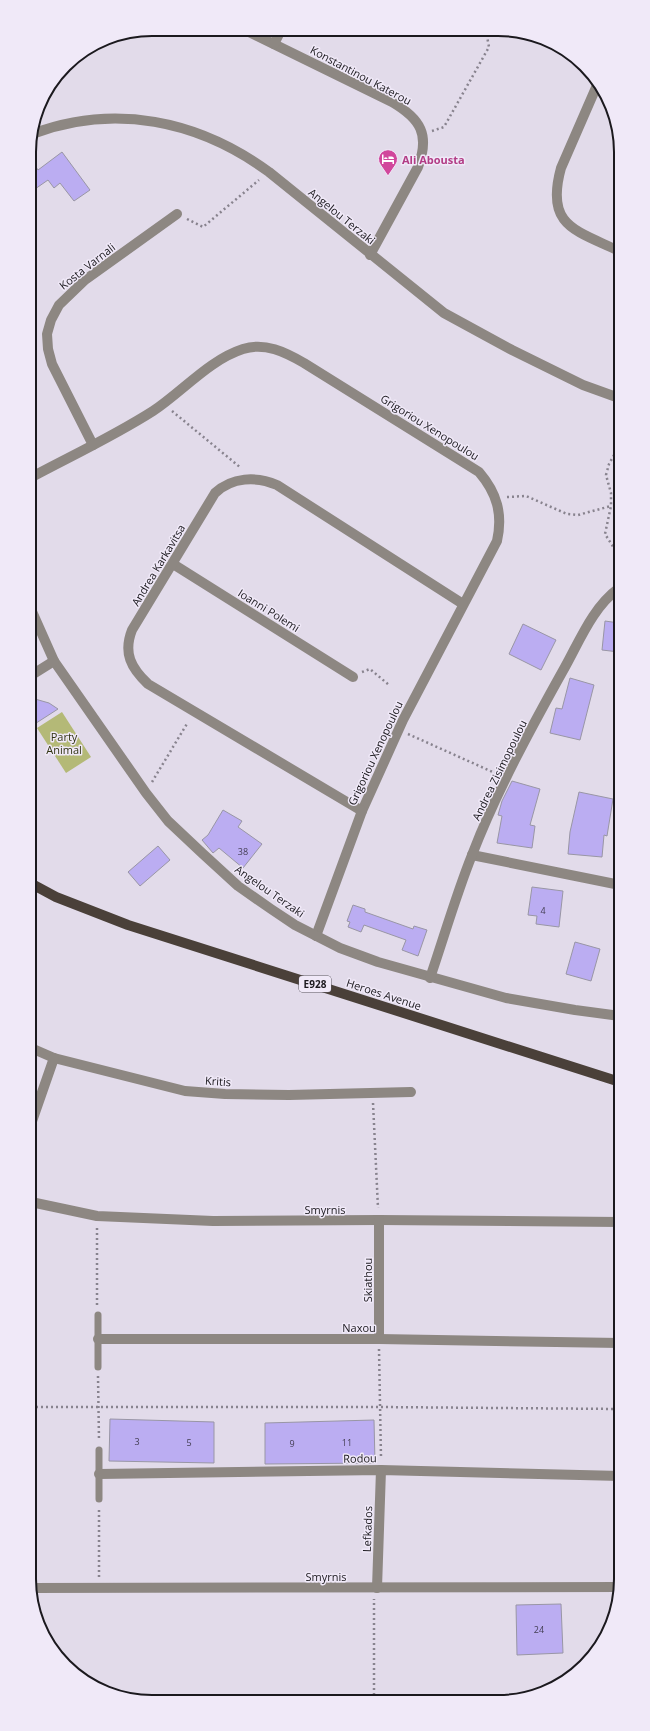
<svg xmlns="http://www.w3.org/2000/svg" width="650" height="1731" viewBox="0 0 650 1731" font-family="'Open Sans',sans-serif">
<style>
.green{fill:#b4b977}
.building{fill:#bbadf2;stroke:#9996a5}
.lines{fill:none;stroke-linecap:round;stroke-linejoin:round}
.path{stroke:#88838e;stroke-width:2.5;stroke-dasharray:2 3;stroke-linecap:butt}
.service{stroke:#8d8782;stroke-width:7}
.minor{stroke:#8d8782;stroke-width:10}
.primary{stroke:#4a4039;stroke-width:10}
.labels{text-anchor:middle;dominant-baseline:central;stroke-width:3;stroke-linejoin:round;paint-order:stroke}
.number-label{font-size:9px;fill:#433e53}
.shield{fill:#f0e9f8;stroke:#5b575f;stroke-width:1}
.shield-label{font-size:10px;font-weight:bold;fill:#1b191e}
.street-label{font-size:11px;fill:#1b191e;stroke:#f0e9f8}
.hotel-label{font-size:11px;font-weight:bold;fill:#b23c85;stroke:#f0e9f8;text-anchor:start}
.park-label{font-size:11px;fill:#313413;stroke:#f0e9f8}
.rim{fill:none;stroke:#1b191e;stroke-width:2}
</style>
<rect width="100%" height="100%" fill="#e2dbea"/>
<polygon class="green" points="62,712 91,757 66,773 37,728"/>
<g class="building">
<polygon points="62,152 90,190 74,201 60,183 54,188 48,180 35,189 29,181 29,157 38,170"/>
<polygon points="605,621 619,623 619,652 602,650"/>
<polygon points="523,624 556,640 541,670 509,654"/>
<polygon points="570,678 594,685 580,740 550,733 556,708 562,709"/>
<polygon points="35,699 49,703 58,709 30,727 30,702"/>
<polygon points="512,781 540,789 530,825 535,826 532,848 497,843 502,816 498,815 502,801"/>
<polygon points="579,792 613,799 607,836 604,835 602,857 568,854 570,832"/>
<polygon points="223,810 242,821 238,827 262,844 243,868 219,848 213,853 202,840 208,835"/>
<polygon points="158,846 170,860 140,886 128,872"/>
<polygon points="532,887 563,891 559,927 536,924 537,916 528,915"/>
<polygon points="353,905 365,909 365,912 413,929 414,926 427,930 418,956 402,950 406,940 364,925 361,932 348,927 350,922 347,921"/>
<polygon points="575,942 600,949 591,981 566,974"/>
<polygon points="110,1419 214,1422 214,1463 109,1461"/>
<polygon points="374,1420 375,1463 265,1464 265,1423"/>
<polygon points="561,1604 563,1653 517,1655 516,1605"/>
</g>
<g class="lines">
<g class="path">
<polyline points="37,113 53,83"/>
<polyline points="432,131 444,127 489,47 486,31"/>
<polyline points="187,219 203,227 259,180"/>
<polyline points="172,411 241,468"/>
<polyline points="619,446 609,464 606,475 611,493 611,506 605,534 619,556"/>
<polyline points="507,497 526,496 567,514 578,515 611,506"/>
<polyline points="362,672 370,669 389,685"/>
<polyline points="408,734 495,773"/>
<polyline points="152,782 188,722"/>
<polyline points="373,1103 378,1208"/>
<polyline points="97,1228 97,1305"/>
<polyline points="379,1349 381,1458"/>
<polyline points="98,1376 99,1441"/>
<polyline points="31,1407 379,1407 620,1409"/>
<polyline points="99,1577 99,1508"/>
<polyline points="374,1700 374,1599"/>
</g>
<g class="service">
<polyline points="98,1315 98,1367"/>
<polyline points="99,1450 99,1499"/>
</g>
<g class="minor">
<path d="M245,30L392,102C421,119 430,135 418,167L370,255"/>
<polyline points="274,44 281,30"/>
<path d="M598,83L561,168C545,226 575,230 619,251"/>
<path d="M32,134C114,103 198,120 269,172L444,313L512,350L583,385L619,398"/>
<polyline points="93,445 52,364 48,349 47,334 51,320 59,305 85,280 177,214"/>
<path d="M30,478C71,456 114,436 153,411C183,391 209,360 243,349C265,342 285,352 304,363L479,472C497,493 503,514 497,541L403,720L362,811L316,936"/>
<polyline points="173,564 353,677"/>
<polyline points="30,607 54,661 146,793 168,821 202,853 238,886 271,909 295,925 340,948 378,962 506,998 575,1010 620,1016"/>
<polyline points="30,676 54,661"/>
<path d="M362,811L148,684C131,668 123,653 132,630L215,493C232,477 256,476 277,485L463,604"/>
<polyline points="472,855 620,885"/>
<path d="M430,978C444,937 456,895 472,855C497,790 531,728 565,667C580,640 593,607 619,588"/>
<polyline points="31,1048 54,1058 185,1091 225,1094 289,1095 411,1092"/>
<polyline points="31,1124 54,1058"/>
<polyline points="31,1202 97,1216 213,1221 379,1220 620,1222"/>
<polyline points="379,1220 379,1339"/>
<polyline points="98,1339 379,1339 620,1343"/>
<polyline points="99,1474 381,1470 621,1476"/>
<polyline points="31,1588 621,1587"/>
<polyline points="377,1588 381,1470"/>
</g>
<polyline class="primary" points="30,883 56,897 128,925 620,1082"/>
</g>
<defs>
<g id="hotel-pin" transform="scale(1)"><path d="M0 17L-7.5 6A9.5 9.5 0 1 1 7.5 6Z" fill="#d1479c" stroke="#f0e9f8"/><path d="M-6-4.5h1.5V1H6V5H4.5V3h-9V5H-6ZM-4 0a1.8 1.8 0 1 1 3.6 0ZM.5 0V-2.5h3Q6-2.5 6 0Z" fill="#fff"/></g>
</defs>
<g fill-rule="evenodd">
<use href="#hotel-pin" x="388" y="159"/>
</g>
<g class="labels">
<g class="number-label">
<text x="243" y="851">38</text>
<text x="543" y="910">4</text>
<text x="137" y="1441">3</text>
<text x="189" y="1442">5</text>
<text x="347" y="1442">11</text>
<text x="292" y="1443">9</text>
<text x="539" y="1629">24</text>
</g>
<rect class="shield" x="299" y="976" width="32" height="16" rx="3"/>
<g class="shield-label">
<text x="315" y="984">E928</text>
</g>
<g class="street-label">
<text transform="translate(361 75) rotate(28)">Konstantinou Katerou</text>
<text transform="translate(342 216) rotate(39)">Angelou Terzaki</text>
<text transform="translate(87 266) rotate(-38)">Kosta Varnali</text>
<text transform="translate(430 427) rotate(32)">Grigoriou Xenopoulou</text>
<text transform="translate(158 565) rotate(-59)">Andrea Karkavitsa</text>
<text transform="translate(269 610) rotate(32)">Ioanni Polemi</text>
<text transform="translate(375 753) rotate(-65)">Grigoriou Xenopoulou</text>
<text transform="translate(499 770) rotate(-64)">Andrea Zisimopoulou</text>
<text transform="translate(270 891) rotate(35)">Angelou Terzaki</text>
<text transform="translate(384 994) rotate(18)">Heroes Avenue</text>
<text transform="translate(218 1081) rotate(4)">Kritis</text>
<text x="325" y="1209">Smyrnis</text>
<text transform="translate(367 1280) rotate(-90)">Skiathou</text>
<text x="359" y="1327">Naxou</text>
<text transform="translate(360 1458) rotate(-1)">Rodou</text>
<text transform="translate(367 1529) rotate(-88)">Lefkados</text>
<text x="326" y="1576">Smyrnis</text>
</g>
<g class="hotel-label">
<text x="402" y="159">Ali Abousta</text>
</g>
<g class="park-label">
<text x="64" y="736">Party<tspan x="64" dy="13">Animal</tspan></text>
</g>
</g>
<path d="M0 0H650V1731H0ZM152 36H498A116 116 0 0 1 614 152V1579A116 116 0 0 1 498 1695H152A116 116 0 0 1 36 1579V152A116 116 0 0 1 152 36Z" fill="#f0e9f8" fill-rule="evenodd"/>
<path class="rim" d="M152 36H498A116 116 0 0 1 614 152V1579A116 116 0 0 1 498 1695H152A116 116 0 0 1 36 1579V152A116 116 0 0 1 152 36Z"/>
</svg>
